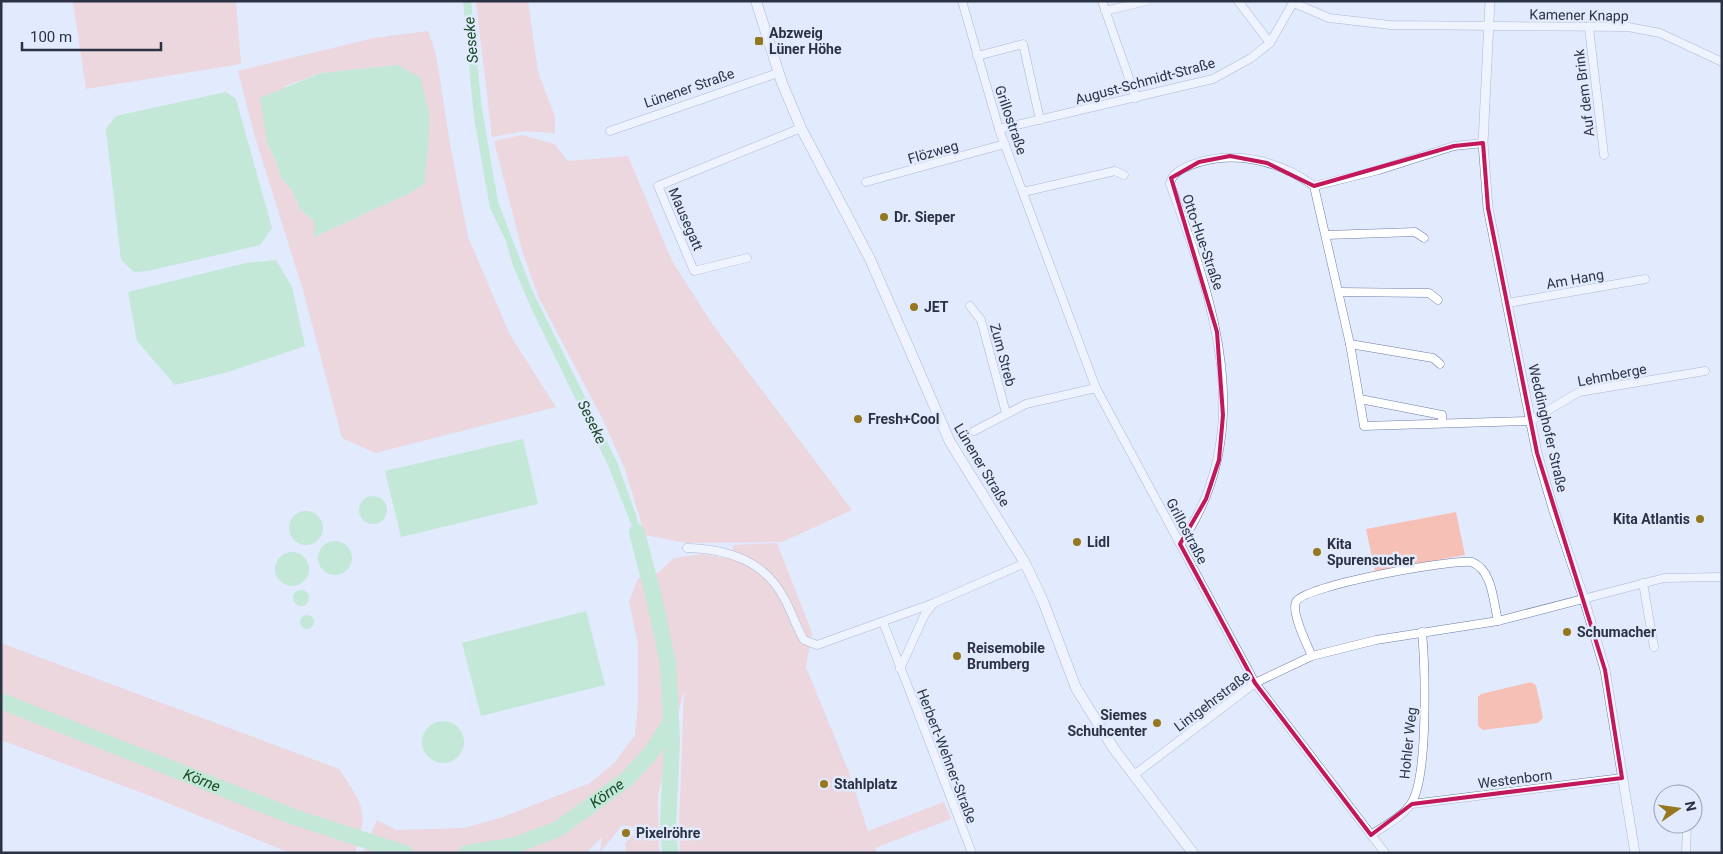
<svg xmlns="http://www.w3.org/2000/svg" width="1723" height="854" viewBox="0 0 1723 854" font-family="Roboto,sans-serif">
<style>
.green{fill:#f7c0b7;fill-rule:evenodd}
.water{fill:#9de6aa}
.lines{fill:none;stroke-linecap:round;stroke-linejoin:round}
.river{stroke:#9de6aa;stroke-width:16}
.minor-casing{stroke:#6d7ca8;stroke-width:9}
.tertiary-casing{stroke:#6d7ca8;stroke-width:10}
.secondary-casing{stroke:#6d7ca8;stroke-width:11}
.minor{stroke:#fff;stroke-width:8}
.tertiary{stroke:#fff;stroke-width:9}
.secondary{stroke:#fff;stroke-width:10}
.marked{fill:none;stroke:#c2185b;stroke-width:4;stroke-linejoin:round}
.poi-dot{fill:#94771e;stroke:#e2eafd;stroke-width:2}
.labels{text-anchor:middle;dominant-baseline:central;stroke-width:5;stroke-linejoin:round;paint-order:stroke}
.street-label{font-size:14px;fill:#2b3244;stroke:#e2eafd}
.poi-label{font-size:14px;font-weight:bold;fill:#2b3244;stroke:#e2eafd;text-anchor:start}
.water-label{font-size:15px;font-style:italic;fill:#164a24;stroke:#e2eafd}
</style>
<rect width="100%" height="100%" fill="#e2eafd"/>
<g class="green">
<polygon points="73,1 236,1 241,64 86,89"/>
<polygon points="476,1 528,1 538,72 555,117 555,133 524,131 492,137"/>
<path d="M428,31L436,54L450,144L468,237L510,335L556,407L375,453L342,438L303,290L254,134L238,71L374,38ZM397,65L425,183L410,193L314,237V221L301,210L292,191L280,176L276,161L267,143L285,86L321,73Z"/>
<polygon points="522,135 554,144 568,161 628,156 672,261 713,325 852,510 782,542 686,543 645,535 625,469 603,420 538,296 522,250 494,141"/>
<polygon points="1456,512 1465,555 1375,571 1366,529"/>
<polygon points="777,543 812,633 806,667 848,770 868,831 944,802 951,819 875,848 877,853 680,853 679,828 684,690 658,795 659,853 626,853 625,843 634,835 634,827 622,825 600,853 602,837 586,853 363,853 377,820 396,830 464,828 500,818 590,783 614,763 635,735 638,704 638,644 629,601 638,579 659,572 674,558 702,554 732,559 733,545"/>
<path d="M1,643L339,769C363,805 369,810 355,853H290L158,799L1,740Z"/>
<polygon points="1531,682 1536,685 1543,718 1538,723 1483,730 1478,726 1478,697 1481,694"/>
</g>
<g class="water">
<polygon points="463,1 471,1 482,109 498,202 531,288 617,462 636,515 644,552 637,555 633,529 608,465 533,312 513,266 506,241 490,208 474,118"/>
<polygon points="397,65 420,77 430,117 425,183 410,193 314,237 314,221 301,210 292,191 280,176 276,161 267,143 260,98 321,73"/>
<polygon points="226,92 236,99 272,228 260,245 148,271 134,272 121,260 106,129 116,116"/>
<polygon points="276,260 292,287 305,346 228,372 175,385 137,341 128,292 246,263"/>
<polygon points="523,439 538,504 401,537 385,471"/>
<circle cx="373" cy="510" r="14"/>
<circle cx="306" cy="528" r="17"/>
<circle cx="335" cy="558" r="17"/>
<circle cx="292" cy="569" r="17"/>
<circle cx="301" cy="598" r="8"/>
<polygon points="586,611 605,685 481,716 462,643"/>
<circle cx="307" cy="622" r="7"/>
<circle cx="443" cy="742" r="21"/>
</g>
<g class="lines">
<g class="river">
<polyline points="637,532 655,602 668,663 672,741 668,823 670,853"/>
<path id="s1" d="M1,701L294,817L405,853"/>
<path id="s2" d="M467,853L516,845L558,829L627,779L651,753L670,723"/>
</g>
<g class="minor-casing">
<g id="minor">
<polyline points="962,1 999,129 1096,388 1255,683 1385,853"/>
<polyline points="1102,1 1136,98"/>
<polyline points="1238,1 1270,43"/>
<polyline points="1294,3 1329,18 1390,25 1628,27 1660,33 1722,62"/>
<polyline points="1105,11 1146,1"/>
<polyline points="1589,28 1604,155"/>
<polyline points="977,56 1023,44 1040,120"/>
<polyline points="999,129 1213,79 1251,58 1270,43 1294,1"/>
<polyline points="610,131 778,73"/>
<polyline points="866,182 1005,144"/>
<polyline points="1314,186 1350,344 1364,426 1530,421 1579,392 1705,371"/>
<polyline points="1023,192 1115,171 1124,175"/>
<polyline points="1326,235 1415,232 1424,238"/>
<polyline points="747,258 694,271 658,186 801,128"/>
<polyline points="1339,292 1429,293 1438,300"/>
<polyline points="1508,303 1645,279"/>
<polyline points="970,306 981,320 1006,413"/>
<polyline points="1350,344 1433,358 1440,364"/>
<polyline points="1360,399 1442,415 1442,423"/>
<polyline points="974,431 1026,404 1096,388"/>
<path d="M1180,544C1259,432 1214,301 1170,184C1172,173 1181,169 1191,165C1232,149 1279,160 1314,186L1379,170L1454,146L1483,143"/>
<path d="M687,548C727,549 764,560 784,598C792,612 796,627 804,640L817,645L934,603L1025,563"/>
<polyline points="1643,583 1654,647"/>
<polyline points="883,622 972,853"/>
<path d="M1312,656C1307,645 1291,612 1296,602C1302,586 1451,559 1472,562C1493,571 1493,601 1498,621"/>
<polyline points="900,669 925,614 934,603"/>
<polyline points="1134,775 1255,683 1312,656 1376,640 1498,621 1664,578 1722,577"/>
<polyline points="1412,804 1622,778"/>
<path d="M1371,835C1384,826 1401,818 1410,805C1429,781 1425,665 1422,632"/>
<polyline points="1686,853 1687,824"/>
</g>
</g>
<g class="tertiary-casing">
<polyline id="tertiary" points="1490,1 1483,143 1488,208 1537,453 1553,508 1584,599 1605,670 1635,853"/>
</g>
<g class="secondary-casing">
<polyline id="secondary" points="756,1 782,83 801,128 870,259 950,442 1025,563 1043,601 1076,688 1114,749 1193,853"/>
</g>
<use href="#minor" class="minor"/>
<use href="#tertiary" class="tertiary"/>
<use href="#secondary" class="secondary"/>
</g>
<path d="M0 0H1723V854H0ZM1483,143L1488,208L1537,453L1605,670L1622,778L1412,804L1371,835L1255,683L1180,544L1206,499L1219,460L1223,415L1217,332L1171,178L1199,162L1230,156L1267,163L1314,186L1454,146Z" fill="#e2eafd" fill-opacity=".55" fill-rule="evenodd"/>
<path class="marked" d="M1483,143L1488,208L1537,453L1605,670L1622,778L1412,804L1371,835L1255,683L1180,544L1206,499L1219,460L1223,415L1217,332L1171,178L1199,162L1230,156L1267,163L1314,186L1454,146Z"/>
<g class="poi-dot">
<rect x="754" y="36" width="10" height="10" rx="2.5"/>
<circle cx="884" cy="217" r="5"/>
<circle cx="914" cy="307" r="5"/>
<circle cx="858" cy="419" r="5"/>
<circle cx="1700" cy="519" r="5"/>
<circle cx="1077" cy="542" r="5"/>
<circle cx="1317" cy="552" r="5"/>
<circle cx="1567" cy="632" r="5"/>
<circle cx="957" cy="656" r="5"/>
<circle cx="1157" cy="723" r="5"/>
<circle cx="824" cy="784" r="5"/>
<circle cx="626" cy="833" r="5"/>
</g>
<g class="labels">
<g class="street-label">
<text transform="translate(1579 15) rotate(1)">Kamener Knapp</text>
<text transform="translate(1145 81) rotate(-15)">August-Schmidt-Straße</text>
<text transform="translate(689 88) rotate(-19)">Lünener Straße</text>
<text transform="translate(1584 93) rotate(-97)">Auf dem Brink</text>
<text transform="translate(1011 120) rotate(71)">Grillostraße</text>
<text transform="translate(933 152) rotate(-16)">Flözweg</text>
<text transform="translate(686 219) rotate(67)">Mausegatt</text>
<text transform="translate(1203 242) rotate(71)">Otto-Hue-Straße</text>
<text transform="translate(1575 279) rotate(-10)">Am Hang</text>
<text transform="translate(1003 355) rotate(75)">Zum Streb</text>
<text transform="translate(1612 375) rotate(-11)">Lehmberge</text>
<text transform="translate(1548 428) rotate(77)">Weddinghofer Straße</text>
<text transform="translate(982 465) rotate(59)">Lünener Straße</text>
<text transform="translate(1187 531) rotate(62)">Grillostraße</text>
<text transform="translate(1212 701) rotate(-37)">Lintgehrstraße</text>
<text transform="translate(1408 743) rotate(-84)">Hohler Weg</text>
<text transform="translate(947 756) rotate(69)">Herbert-Wehner-Straße</text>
<text transform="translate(1515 779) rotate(-7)">Westenborn</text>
</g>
<g class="poi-label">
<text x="769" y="33">Abzweig<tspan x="769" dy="16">Lüner Höhe</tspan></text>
<text x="894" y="217">Dr. Sieper</text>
<text x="924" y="307">JET</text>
<text x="868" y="419">Fresh+Cool</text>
<text x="1690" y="519" text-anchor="end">Kita Atlantis</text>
<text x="1087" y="542">Lidl</text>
<text x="1327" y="544">Kita<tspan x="1327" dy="16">Spurensucher</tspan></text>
<text x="1577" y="632">Schumacher</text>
<text x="967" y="648">Reisemobile<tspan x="967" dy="16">Brumberg</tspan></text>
<text x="1147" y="715" text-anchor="end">Siemes<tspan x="1147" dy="16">Schuhcenter</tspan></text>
<text x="834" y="784">Stahlplatz</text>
<text x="636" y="833">Pixelröhre</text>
</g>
<g class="water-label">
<text transform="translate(471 40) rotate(-95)">Seseke</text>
<text transform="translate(592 422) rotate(64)">Seseke</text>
<text stroke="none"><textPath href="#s1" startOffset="216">Körne</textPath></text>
<text stroke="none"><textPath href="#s2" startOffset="155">Körne</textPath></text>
</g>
</g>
<rect width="1723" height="854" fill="none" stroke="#2b3244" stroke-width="5"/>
<g transform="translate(1678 809) rotate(77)"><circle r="24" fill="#e2eafd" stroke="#99a0b3"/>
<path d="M0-4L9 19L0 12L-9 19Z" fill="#94771e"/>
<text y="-8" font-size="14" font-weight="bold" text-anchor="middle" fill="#2b3244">N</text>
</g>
<path d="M22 42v8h139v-8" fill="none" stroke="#2b3244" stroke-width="2.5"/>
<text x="30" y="42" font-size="15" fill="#2b3244" stroke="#e2eafd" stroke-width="4" paint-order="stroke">100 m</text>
</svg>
